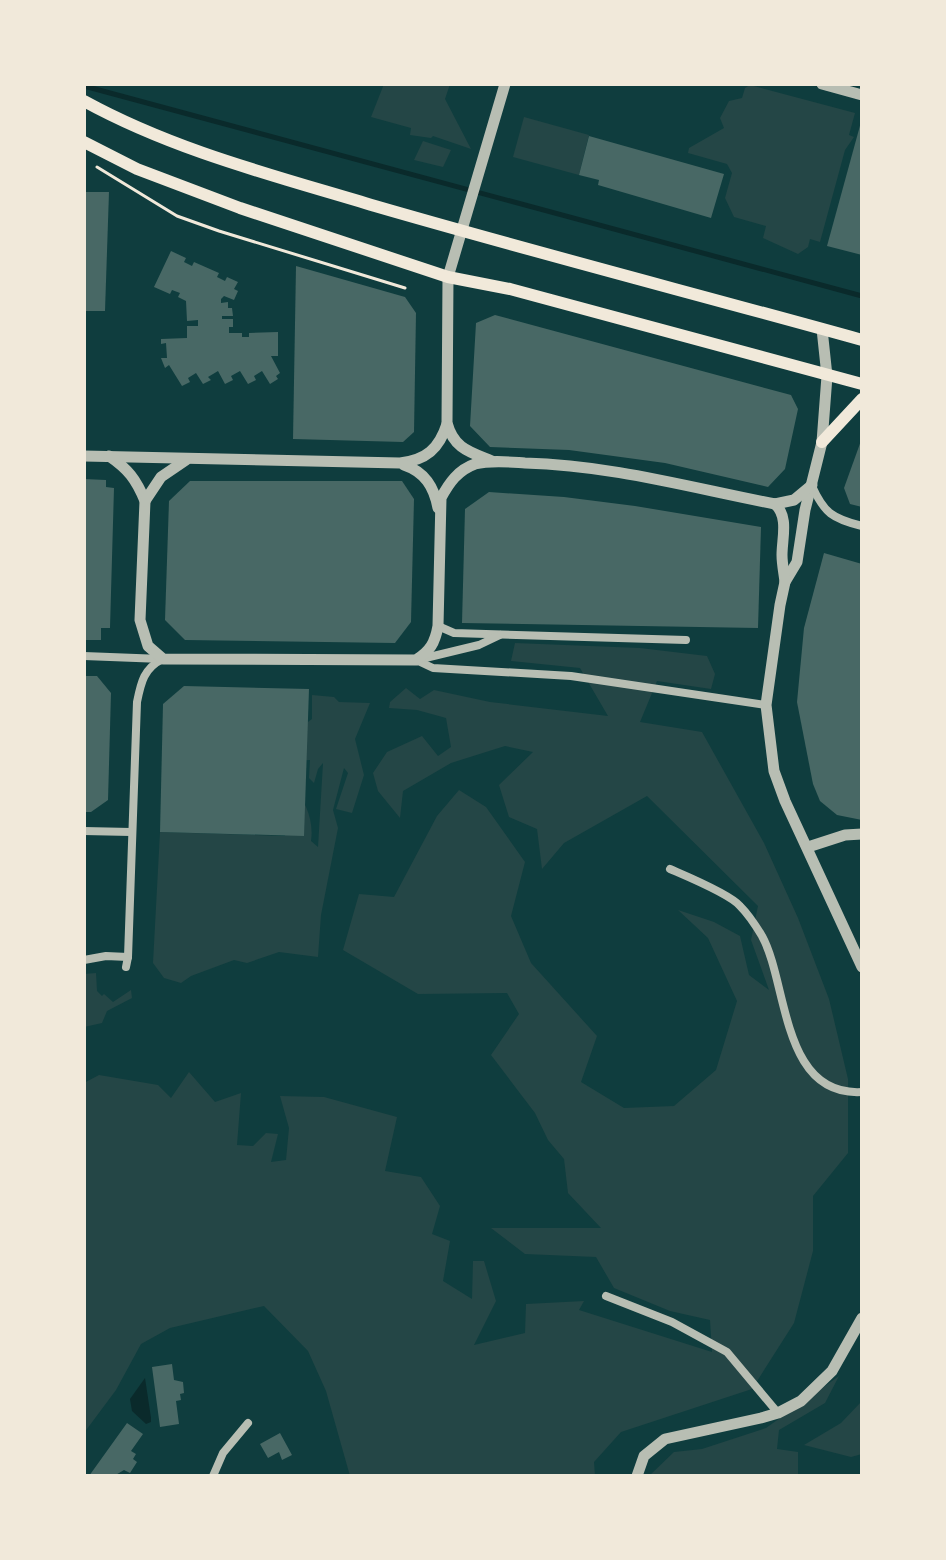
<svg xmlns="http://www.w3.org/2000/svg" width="946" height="1560" viewBox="0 0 946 1560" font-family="Rubik,sans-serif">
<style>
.green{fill:#244646}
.water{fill:#0a2a2b}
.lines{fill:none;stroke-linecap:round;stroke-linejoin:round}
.stream{stroke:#0a2a2b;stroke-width:5}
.building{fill:#486865}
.path{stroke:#f1e9da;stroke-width:3}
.minor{stroke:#b8beb3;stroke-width:8}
.tertiary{stroke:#b8beb3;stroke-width:11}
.secondary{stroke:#f1e9da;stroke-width:12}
</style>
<rect width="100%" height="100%" fill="#0f3d3e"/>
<g class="green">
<polygon points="384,84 450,84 445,99 471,149 433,136 431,138 410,135 411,128 371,117"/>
<polygon points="750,85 855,113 849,135 854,137 845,150 820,242 810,239 808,247 798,254 763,238 766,226 734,217 725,198 732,173 727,164 688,153 689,148 724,128 720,118 729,101 742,98 745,88"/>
<polygon points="524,117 589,135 579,175 513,157"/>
<polygon points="423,141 451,150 443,167 414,160"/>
<polygon points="515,643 640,648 707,656 715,674 711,689 657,681 640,722 702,732 764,843 798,918 829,999 848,1079 848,1153 813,1196 813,1251 794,1323 752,1389 621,1432 594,1462 595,1476 350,1476 326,1391 308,1351 264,1306 170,1328 141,1344 116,1390 84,1433 84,1083 99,1075 158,1085 171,1098 189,1072 215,1102 241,1093 237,1145 253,1146 266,1133 278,1134 271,1162 286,1160 289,1128 280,1096 324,1097 397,1117 385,1171 421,1177 440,1206 432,1234 450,1241 443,1281 472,1299 473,1261 484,1261 496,1301 474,1345 525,1333 526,1304 584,1301 579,1310 712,1352 710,1320 670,1311 614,1288 596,1257 525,1254 491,1228 601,1228 568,1193 564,1159 548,1140 535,1113 491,1055 519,1014 507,993 418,994 343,950 359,894 394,897 437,816 459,790 486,807 525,862 511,916 531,963 597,1036 581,1082 624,1108 674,1106 716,1070 737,1001 708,938 678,910 714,922 740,936 749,975 769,990 751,940 758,906 647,796 564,843 542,869 537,829 509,817 499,785 533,752 505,746 451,763 403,791 400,818 378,791 373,773 387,752 422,736 438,756 451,747 446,718 417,710 389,708 390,702 406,688 420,699 434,690 490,702 608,716 580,668 511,661"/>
<path d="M312,695L334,697L339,702L370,703L355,739L364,775L352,813L336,809L348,773L344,768L333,810L338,828L321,915L318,957L279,952L247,963L234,960L191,976L181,983L164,978L153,963L160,832L285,836L290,785C306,799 314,821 311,841L318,847L323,763L318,769L314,783L309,778L310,760L293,761V733L312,719Z"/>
<polygon points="96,973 97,991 102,996 104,994 113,1002 131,990 132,998 107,1011 102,1023 84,1027 84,974"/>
<polygon points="839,1376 825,1403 779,1430 777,1449 798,1452 798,1476 649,1476 674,1452 702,1449 766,1428"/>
<polygon points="862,1401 862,1454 851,1457 804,1445 841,1423"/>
</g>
<polygon class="water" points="145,1378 151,1418 151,1422 146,1424 132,1411 130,1399"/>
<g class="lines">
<polyline class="stream" points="84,86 862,296"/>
</g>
<g class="building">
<polygon points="861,122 862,122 862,255 827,246"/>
<polygon points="589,136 724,174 711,218 598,185 599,180 579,175"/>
<polygon points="84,192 109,192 105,311 84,311"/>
<polygon points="171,251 186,258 184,262 192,266 194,262 219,273 217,277 225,281 227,277 238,282 234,289 238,291 234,300 224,296 221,299 221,303 228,302 228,308 232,308 233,316 222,316 222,319 233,319 233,327 229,327 229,333 242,333 242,337 249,337 249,333 278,332 278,356 271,356 280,373 276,376 278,379 270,384 262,371 254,376 256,380 248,384 240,371 231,376 233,380 225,384 218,371 208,377 211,380 203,384 196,373 188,378 190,382 182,386 169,365 165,368 161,358 167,358 166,343 161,344 161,339 187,338 187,326 198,326 198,320 187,321 186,301 178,297 180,293 172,290 170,294 154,287"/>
<polygon points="296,266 405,297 416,313 414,432 403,442 293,439"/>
<polygon points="495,315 791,395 798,409 785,469 768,487 665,463 569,450 490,447 470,426 476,323"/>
<polygon points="862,438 862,507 850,504 844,488"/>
<polygon points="84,479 106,480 106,487 114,488 110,628 101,628 101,640 84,640"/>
<polygon points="190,481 402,481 414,499 411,622 395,643 185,640 165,620 169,501"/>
<polygon points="489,492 564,497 635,506 761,527 758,628 462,623 465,509"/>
<polygon points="824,553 862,564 862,820 837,815 820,801 813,784 797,702 804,628"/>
<polygon points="84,676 97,676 111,693 108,800 91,812 84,812"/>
<polygon points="184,686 309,689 304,836 160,832 163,704"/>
<polygon points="172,1364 174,1380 183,1382 184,1393 180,1394 181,1400 176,1401 179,1424 160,1427 152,1367"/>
<polygon points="127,1423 143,1434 131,1451 136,1454 133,1459 137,1462 130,1473 124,1470 114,1476 89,1476"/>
<polygon points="280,1433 292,1455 282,1460 279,1452 268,1458 260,1444"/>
</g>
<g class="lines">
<polyline class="path" points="97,167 177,216 219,231 405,288"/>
<g class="minor">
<path d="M812,486C824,513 833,519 862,526"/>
<polyline points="438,626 454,633 686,640"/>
<polyline points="84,656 162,659"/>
<polyline points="416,660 433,668 571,676 766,705"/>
<polyline points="417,660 479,645 500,635"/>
<polyline points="84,831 131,832"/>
<path d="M670,869C686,876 730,894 740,906C748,914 756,926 762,936C788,983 781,1097 862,1092"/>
<polyline points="84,960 106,956 128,957"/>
<path d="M126,967L128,957L137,702C141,682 144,668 163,659"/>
<polyline points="606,1296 672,1322 727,1352 778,1413"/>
<polyline points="213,1476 223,1453 248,1423"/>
</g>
<g class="tertiary">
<polyline points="822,84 862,95"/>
<polyline points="822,329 827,376 822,442 805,510 797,562 785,582 780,605 766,705 774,771 785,801 862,967"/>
<path d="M84,456L400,463C426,460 439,449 447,424"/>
<path d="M109,456C128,469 136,479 145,501L140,620L148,646L163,659L416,660C430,651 435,643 438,626L441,498C449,483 458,470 475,464C491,460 509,462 525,463C610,465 692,488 775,504L794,500L812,485"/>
<path d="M492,461C470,452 454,449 447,423L448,277L505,84"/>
<path d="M404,465C425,472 434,487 438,508"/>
<polyline points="145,501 161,477 186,460"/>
<path d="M775,504C789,517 782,538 782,555C782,564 784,573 785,582"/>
<polyline points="808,847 845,835 862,834"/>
<polyline points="637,1476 644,1456 665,1439 761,1418 778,1413 801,1401 832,1371 862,1318"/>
</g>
<g class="secondary">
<path d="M84,101C175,151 276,176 375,206C537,253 700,295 862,340"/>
<polyline points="84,142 137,169 240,208 448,277 510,289 862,384"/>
<polyline points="822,442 862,399"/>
</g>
</g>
<rect width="946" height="1560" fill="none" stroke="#f1e9da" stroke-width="172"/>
</svg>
